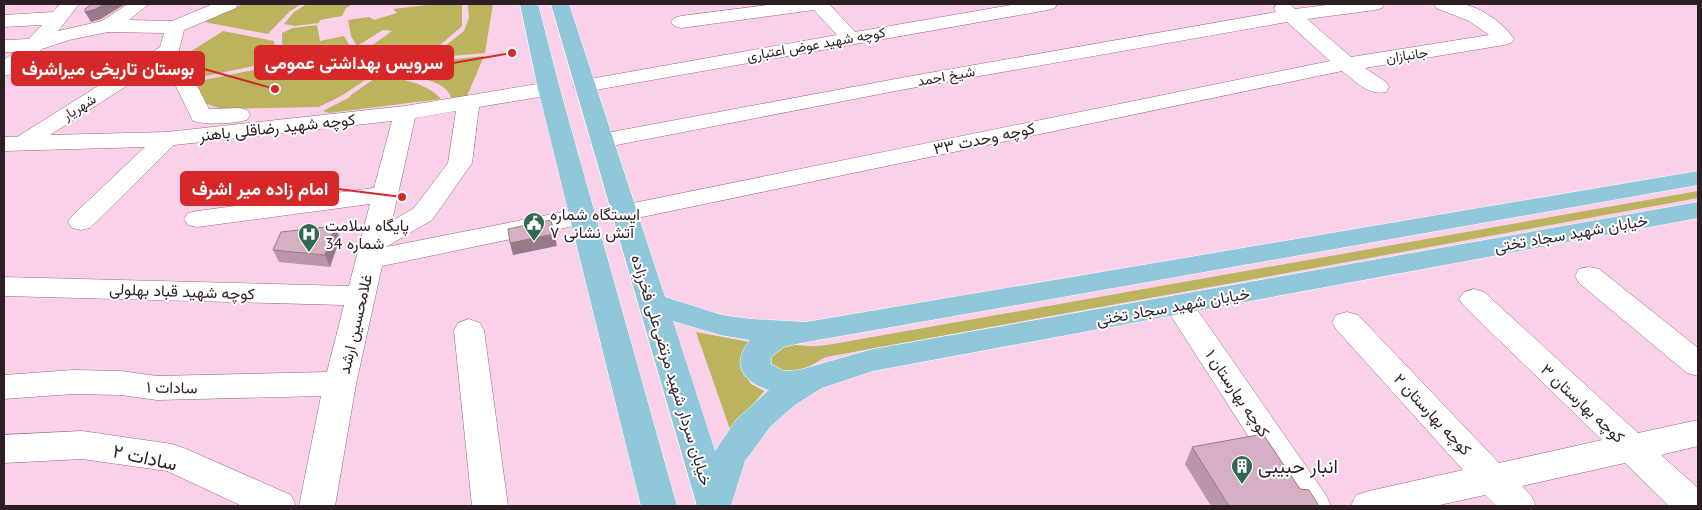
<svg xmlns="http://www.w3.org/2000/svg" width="1702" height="510" viewBox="0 0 1702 510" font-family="'PT Sans',Vazirmatn,sans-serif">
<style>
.green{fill:#bbb35e}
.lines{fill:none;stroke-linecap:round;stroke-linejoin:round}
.minor-casing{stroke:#906c81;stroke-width:1}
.major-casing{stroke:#fff;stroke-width:1}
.minor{fill:#fff;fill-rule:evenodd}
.major{fill:#90c7da;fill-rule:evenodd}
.wall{fill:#b996a9}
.shaded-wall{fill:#967a8a}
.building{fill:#d7afc5;stroke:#967a8a}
.labels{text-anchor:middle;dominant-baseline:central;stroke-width:4;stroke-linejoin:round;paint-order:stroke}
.far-street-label{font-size:14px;fill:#2d1e26;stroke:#fff}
.street-label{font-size:16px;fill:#2d1e26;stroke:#fff}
.poi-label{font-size:16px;fill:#2d1e26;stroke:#fff;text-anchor:start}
.near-street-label{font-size:19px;fill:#2d1e26;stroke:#fff}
.near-poi-label{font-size:19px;fill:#2d1e26;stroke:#fff;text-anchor:start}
.leader{fill:none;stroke:#d62828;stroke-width:2}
.callout-dot{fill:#d62828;stroke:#fff;stroke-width:2}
.callout{fill:#d62828;stroke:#d62828;stroke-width:2}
.callout-label{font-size:18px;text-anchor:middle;font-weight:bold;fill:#fff}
</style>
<rect width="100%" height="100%" fill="#fad1e8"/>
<g class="green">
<polygon points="243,4 301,4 289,12 268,34 204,22"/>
<polygon points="307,4 353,4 346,8 342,16 320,20 319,23 295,26 284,24 294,12"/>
<polygon points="436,4 462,4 462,26 424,59 380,62 366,52 367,49 392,31 383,30 357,46 351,36 348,20 369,17 374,20 397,13 393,9"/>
<polygon points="468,4 493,4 485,53 430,58 464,31 469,18"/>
<path d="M317,25L320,41L344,36L351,48L367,64L306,67C279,66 283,55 282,33L293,28Z"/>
<polygon points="223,31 274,41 275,55 278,61 192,79 182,57"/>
<path d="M484,56L467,96L451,98C447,82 423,79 410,76L427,62Z"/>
<polygon points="368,67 377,72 343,95 319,107 222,109 204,103 194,82 259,69 258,74 261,77 273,79 296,69"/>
<path d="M381,74C402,81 425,81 441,99L329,113L323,111L350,97L351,95Z"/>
<path d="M1698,191V198L826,357C816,362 801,373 790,373C779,374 760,359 775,349C786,343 795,345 806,346C814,347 824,345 833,344Z"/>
<polygon points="696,332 749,342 744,373 751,384 764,391 731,432"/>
</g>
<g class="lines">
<g class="minor-casing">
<g id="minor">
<path d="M60,4H79L58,31L102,21L128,4H149L129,20L172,21L213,4H238L236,8L184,30L179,50L209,109L239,108L247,110L250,115L247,120C231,124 209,125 193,121L164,62L50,135L167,132L405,106L549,82L557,84L560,89L557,94L479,107L472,163L432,220L386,247L583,208L592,210L596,216L592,222L583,224L382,266L356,384L335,506H299L321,396L157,400L121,395L73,394L4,399V375L73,370L121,371L157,376L327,372L344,305L4,296V277L349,286L370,204L197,227L188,225L184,219L188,213L197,211L374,188L392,121L174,145L90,228L81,230L72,228L68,222L72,216L145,147L4,151V137H17L160,47L164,33L108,32L69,40L42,49L11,74L4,76V60L14,52H4V40L29,39L42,25L4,27V15L53,12ZM456,111L448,163L414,208L392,221L415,118Z"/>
<polygon points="775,4 829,4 855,32 1017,4 1057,4 1055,8 1048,10 584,92 576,91 573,86 576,81 584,80 837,35 814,10 681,28 674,26 671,22 674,18 681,16"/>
<path d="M1277,4H1290L1295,9L1334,4H1384L1382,8L1375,10L1307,19L1351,57L1489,35L1469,21L1436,8L1434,4C1443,4 1453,2 1462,4C1481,7 1503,23 1514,39L1511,43L1504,45L1365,68L1386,82L1389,87L1386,92C1369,96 1355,81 1342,71L623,221L614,219L610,213L614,207L1330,61L1287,22L906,89L601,148L593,146L589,141L593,136L601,134L906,77L1276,12L1274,8Z"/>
<polygon points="1589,267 1599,269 1698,348 1698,376 1687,373 1579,283 1575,276 1579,269"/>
<polygon points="1474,289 1484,292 1638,433 1698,420 1698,446 1661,455 1698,488 1698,506 1669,506 1625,463 1522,486 1531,495 1536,506 1496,506 1485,495 1435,506 1351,506 1356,495 1369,491 1463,470 1336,329 1332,322 1336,315 1347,312 1358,315 1499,463 1602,440 1464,306 1459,299 1464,292"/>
<polygon points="1179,295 1189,298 1326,495 1331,506 1293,506 1164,305 1169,298"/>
<polygon points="469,319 480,323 484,330 508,506 472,506 454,330 458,323"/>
<polygon points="82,431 172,444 184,448 291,495 296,506 242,506 167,471 82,459 4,463 4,435"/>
</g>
</g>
<g class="major-casing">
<g id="major">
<polygon points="520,4 538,4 560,89 677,506 641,506 538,89"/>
<path d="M551,4H569L665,297L722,315L751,319L806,322L1698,171V185L801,343L784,347L771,357V364L784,371L799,370L873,349L1698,202V218L873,371L822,388L795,405L770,427L745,461L731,506H697ZM673,321L720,335L750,340C730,365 743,382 769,390L736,420L715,451Z"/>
</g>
</g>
<use href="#minor" class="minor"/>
<use href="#major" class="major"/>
</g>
<g class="wall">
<polygon points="340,238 330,267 279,262 273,250"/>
<polygon points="1192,447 1300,489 1319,506 1211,506 1185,464"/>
</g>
<g class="shaded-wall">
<polygon points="104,4 125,4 101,19 91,22 85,12"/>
<polygon points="551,220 557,246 513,255 510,243"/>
<polygon points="335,226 340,238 330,267 325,255"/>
</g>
<g class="building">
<polygon points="92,4 104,4 96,9 85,12 85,9"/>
<polygon points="551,220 554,234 510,243 508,229"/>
<polygon points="335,226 325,255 273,250 281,232"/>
<polygon points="1263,434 1300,489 1309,490 1319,506 1229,506 1192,447"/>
</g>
<defs>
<g id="civic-pin" transform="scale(1.125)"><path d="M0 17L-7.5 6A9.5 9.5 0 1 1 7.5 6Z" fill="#316951" stroke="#fff"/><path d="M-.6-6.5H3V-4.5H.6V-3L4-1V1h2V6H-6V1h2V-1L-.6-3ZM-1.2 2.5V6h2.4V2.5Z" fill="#fff"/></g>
<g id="hospital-pin" transform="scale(1.125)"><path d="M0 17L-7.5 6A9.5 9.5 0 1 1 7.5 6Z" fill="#316951" stroke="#fff"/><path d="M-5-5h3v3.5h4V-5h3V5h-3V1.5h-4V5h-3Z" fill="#fff"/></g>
<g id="building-pin" transform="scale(1.125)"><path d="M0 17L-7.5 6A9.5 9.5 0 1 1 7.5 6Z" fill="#316951" stroke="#fff"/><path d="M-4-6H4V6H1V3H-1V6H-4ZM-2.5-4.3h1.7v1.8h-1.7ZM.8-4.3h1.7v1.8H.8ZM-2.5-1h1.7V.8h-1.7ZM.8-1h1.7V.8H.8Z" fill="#fff"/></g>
</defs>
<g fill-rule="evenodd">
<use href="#civic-pin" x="534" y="223"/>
<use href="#hospital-pin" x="309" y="234"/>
<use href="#building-pin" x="1242" y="466"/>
</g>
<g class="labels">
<g class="far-street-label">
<text transform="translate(816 44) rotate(-10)">کوچه شهید عوض اعتباری</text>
<text transform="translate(1407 55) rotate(-8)">جانبازان</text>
<text transform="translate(946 76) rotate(-10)">شیخ احمد</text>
<text transform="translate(79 107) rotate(-32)">شهریار</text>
</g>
<g class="street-label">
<text transform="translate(277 127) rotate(-6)">کوچه شهید رضاقلی باهنر</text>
<text transform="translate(984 138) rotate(-12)">کوچه وحدت ۳۳</text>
<text transform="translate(1571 233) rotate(-10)">خیابان شهید سجاد تختی</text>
<text transform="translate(182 291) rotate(2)">کوچه شهید قباد بهلولی</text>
<text transform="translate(1173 306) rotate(-10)">خیابان شهید سجاد تختی</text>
<text transform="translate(355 324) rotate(-77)">غلامحسین ارشد</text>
<text transform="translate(672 370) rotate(73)">خیابان سردار شهید مرتضی‌علی فخرزاده</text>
<text transform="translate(172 387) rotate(1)">سادات ۱</text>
<text transform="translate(1238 393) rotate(56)">کوچه بهارستان ۱</text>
<text transform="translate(1583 403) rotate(43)">کوچه بهارستان ۳</text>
<text transform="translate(1433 414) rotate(47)">کوچه بهارستان ۲</text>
</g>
<g class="poi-label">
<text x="550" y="214">ایستگاه شماره<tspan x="550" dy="18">۷ آتش نشانی</tspan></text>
<text x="325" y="225">پایگاه سلامت<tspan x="325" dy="18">شماره 34</tspan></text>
</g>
<g class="near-street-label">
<text transform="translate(145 457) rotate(12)">سادات ۲</text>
</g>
<g class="near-poi-label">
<text x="1258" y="466">انبار حبیبی</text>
</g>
</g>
<path class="leader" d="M512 53L453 63M275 89L204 69M402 197L338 189"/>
<g class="callout-dot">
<circle cx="512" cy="53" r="5"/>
<circle cx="275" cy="89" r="5"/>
<circle cx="402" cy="197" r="5"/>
</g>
<g class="callout">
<rect x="255" y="46" width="198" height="33" rx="5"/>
<rect x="12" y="52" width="192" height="33" rx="5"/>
<rect x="181" y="172" width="157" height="33" rx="5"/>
</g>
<g class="callout-label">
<text x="354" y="69">سرویس بهداشتی عمومی</text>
<text x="108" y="75">بوستان تاریخی میراشرف</text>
<text x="260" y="195">امام زاده میر اشرف</text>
</g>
<rect width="1702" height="510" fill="none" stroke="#2d1e26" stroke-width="10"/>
</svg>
